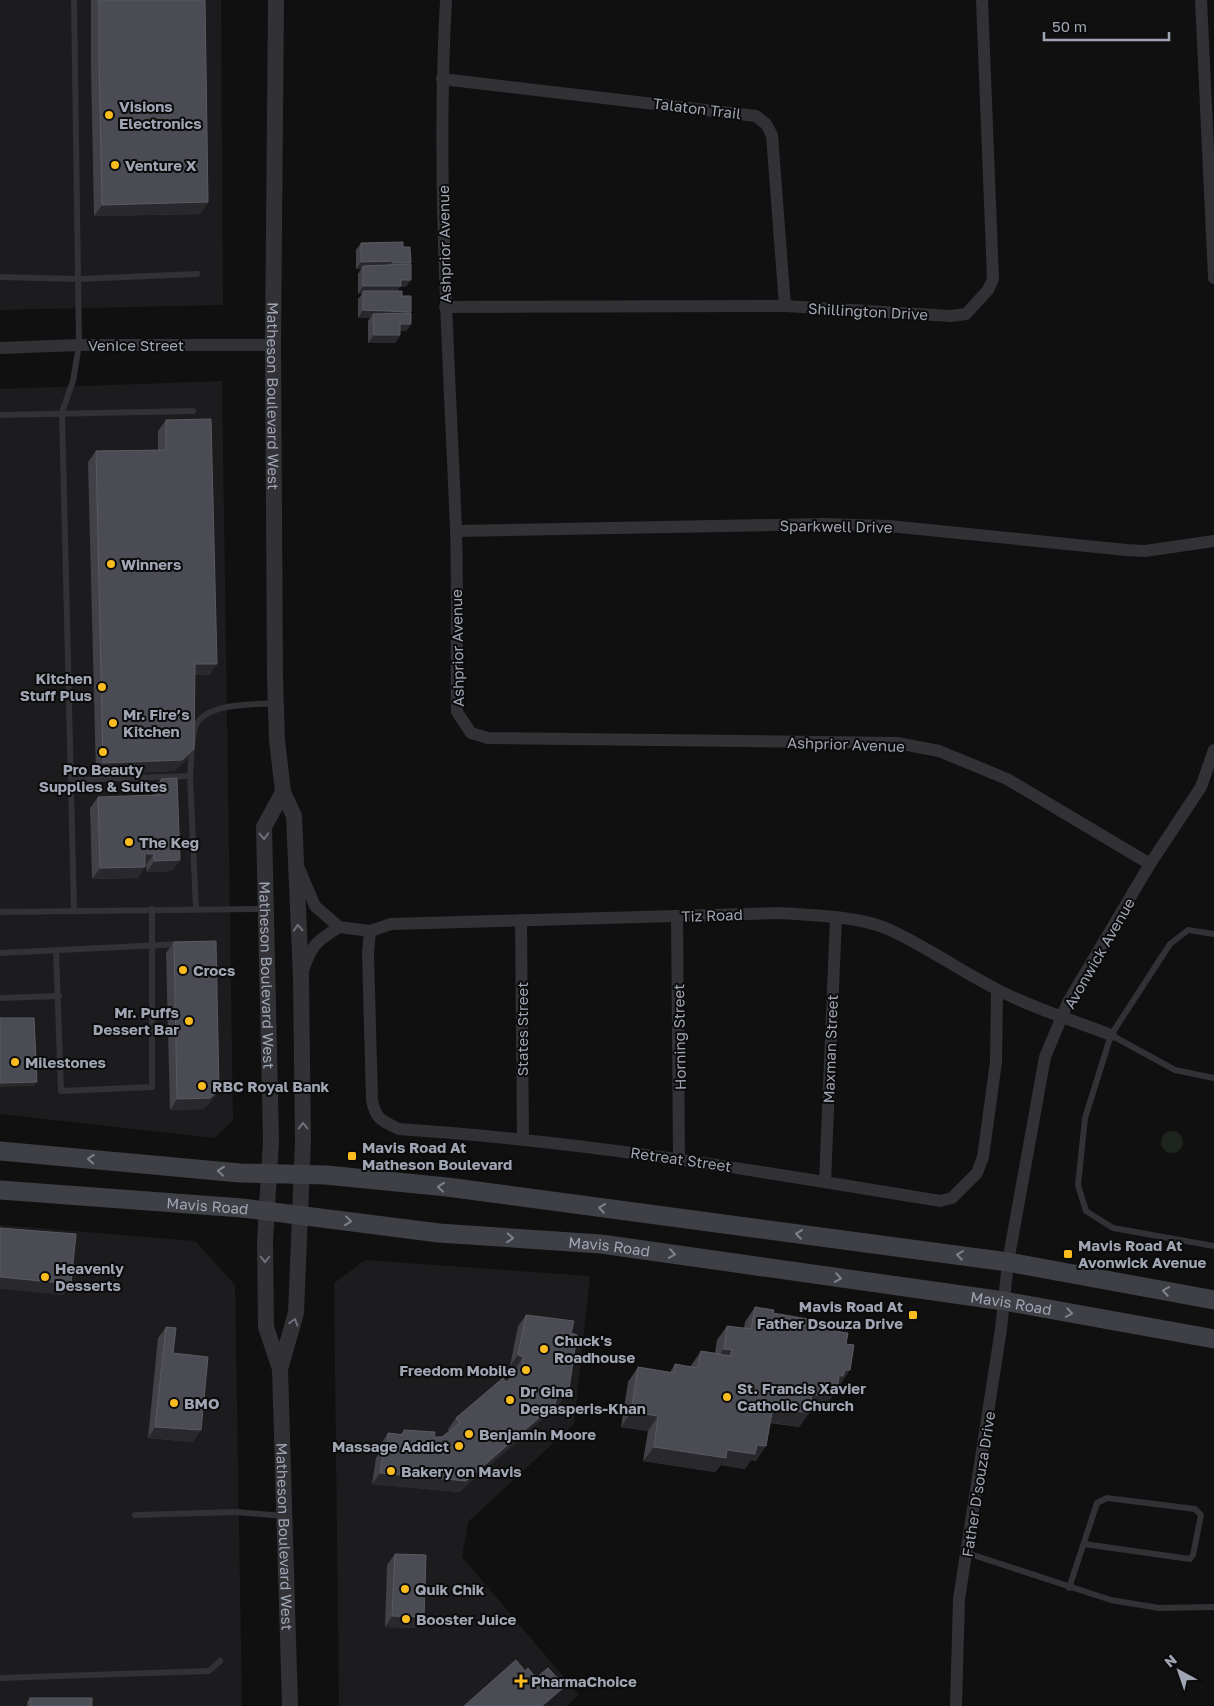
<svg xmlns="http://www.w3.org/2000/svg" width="1214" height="1706" viewBox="0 0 1214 1706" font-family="'Golos Text',sans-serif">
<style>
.built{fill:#1c1c1e}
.green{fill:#1c241d}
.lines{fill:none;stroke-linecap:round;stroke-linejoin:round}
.service{stroke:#313136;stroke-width:6}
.minor{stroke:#313136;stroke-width:12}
.tertiary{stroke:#313136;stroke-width:16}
.secondary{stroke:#3f4046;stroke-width:19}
.wall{fill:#414147}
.shaded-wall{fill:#29292d}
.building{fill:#4b4c53;stroke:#595a62}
.oneway{stroke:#6e717b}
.oneway2{stroke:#7e828d}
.poi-dot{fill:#fbbc1f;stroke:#0b0b0c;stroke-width:2}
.labels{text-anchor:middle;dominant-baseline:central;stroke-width:4;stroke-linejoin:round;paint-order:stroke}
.poi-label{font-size:15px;font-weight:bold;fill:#a0a5b3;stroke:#0b0b0c;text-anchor:start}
.street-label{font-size:15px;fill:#a0a5b3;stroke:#0b0b0c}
</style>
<rect width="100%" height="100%" fill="#101011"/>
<g class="built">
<polygon points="0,0 221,0 223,305 0,310"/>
<polygon points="222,381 233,1121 214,1138 0,1114 0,389"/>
<polygon points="0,1225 195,1241 235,1285 242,1706 0,1706"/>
<polygon points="365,1260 590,1276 574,1424 468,1522 462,1557 579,1695 566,1706 339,1706 334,1283"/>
</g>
<circle class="green" cx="1172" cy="1142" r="11"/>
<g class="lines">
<g class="service">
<polyline points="74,0 79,345 73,381 62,412 74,911"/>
<polyline points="0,277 78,279 197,274"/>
<polyline points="0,415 193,411"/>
<polyline points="190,776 196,909"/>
<path d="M71,780L190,776C191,765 192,733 196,725C208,702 254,705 276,703"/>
<polyline points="0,912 265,909"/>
<polyline points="1214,934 1188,930 1170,944 1111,1035 1085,1118 1078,1185 1086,1211 1113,1228 1214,1246"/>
<polyline points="56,950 61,1091 152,1087 152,909"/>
<polyline points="0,953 181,944"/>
<polyline points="0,998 59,996"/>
<polyline points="1111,1035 1175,1070 1214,1078"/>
<polyline points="135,1515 236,1512 284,1516"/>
<polyline points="967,1553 1111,1600 1159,1608 1214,1607"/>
<polyline points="1069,1588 1097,1503 1107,1498 1195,1509 1201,1515 1193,1555 1190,1559 1084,1544"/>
<polyline points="0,1678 209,1671 220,1661"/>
</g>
<g class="minor">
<path d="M446,0C436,177 449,353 456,530C458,590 456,651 457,712L471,733L488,738L897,743L939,751L1007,779L1150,864"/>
<polyline points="1201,0 1214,278"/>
<polyline points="442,79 756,116 766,124 772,135 785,306"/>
<polyline points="445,307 785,306 951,316 966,314 988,290 993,279 982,0"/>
<polyline points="0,348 79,345 273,345"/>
<polyline points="456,531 823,524 889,526 1126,550 1145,551 1214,541"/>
<path d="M298,866L315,906L339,927L370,931L391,924L779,913C811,915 858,916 888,929C926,946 960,971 998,990C1034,1009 1073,1020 1111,1035"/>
<polyline points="677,916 679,1158"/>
<polyline points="521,920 523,1139"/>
<path d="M370,931L368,953L372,1100C376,1120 382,1121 399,1129C581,1141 760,1171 940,1201L952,1198L977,1173L983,1157L996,1062L997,990"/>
<path d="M303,971C311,945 317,941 339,927"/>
<polyline points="825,1182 836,917"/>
<polyline points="956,1706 959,1599 1001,1329 1008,1262 1045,1057 1068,1002 1150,864 1201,787 1214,750"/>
</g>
<g class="tertiary">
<path id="s1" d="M276,0L273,345L275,677L277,740L283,792L294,816L301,978L303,1141L296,1313L280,1369"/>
<path id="s2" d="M283,792L264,827L271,1140L265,1241L266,1327L280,1369L290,1706"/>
</g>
<g class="secondary">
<polyline points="0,1151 240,1173 326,1175 447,1187 1008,1262 1214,1300"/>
<path id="s3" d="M0,1190L242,1208L439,1233L601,1244L1004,1301L1214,1339"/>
</g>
</g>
<g class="wall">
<polygon points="91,0 205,0 208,202 200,214 94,216 91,68"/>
<polygon points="361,243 403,247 411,263 409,264 406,287 400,287 397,291 402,296 411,312 410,313 411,324 406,331 400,331 400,335 395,343 368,343 368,321 370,318 358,318 358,299 362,294 358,294 358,274 361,269 356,269 356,250"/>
<polygon points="166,420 210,675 195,675 194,749 186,760 174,771 96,774 88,462 96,451 158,450 158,431"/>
<polygon points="161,779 180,860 172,871 147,872 146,865 145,865 138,878 92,879 90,808 98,797 153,795 153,790"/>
<polygon points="174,942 219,1090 211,1101 203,1109 170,1110 166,953"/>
<polygon points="755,1307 773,1313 807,1327 840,1385 838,1385 827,1404 817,1403 811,1410 810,1410 809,1413 799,1427 770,1423 756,1461 751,1460 745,1469 721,1465 715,1472 643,1461 648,1431 621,1427 628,1382 638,1367 670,1372 675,1364 690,1367 701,1351 715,1353 717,1340 727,1326 744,1328 745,1322"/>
<polygon points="526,1315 571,1333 569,1389 556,1408 552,1408 547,1415 459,1492 372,1484 376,1458 380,1452 381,1444 388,1433 401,1434 404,1430 434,1437 442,1437 449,1431 448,1429 456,1418 506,1382 515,1374 516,1368 510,1366 518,1326"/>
<polygon points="166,1327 173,1353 193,1442 148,1438 158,1338"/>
<polygon points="395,1554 416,1628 385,1627 387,1565"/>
<polygon points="30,1698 92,1706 27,1706 27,1702"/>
</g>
<g class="shaded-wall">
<polygon points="208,202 200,214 94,216 102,205"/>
<polygon points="393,261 387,269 363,266 361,269 356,269 361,262"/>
<polygon points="393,263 411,263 405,270 387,271"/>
<polygon points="401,280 411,280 406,287 400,287 396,293 363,291 362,294 358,294 363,286"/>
<polygon points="363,310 411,312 406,319 373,314 370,318 358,318"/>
<polygon points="400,324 411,324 406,331 395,331"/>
<polygon points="374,335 400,335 395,343 368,343"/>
<polygon points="195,664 217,664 210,675 187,675"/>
<polygon points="194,749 186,760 174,771 96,774 103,763"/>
<polygon points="145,854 154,854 146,865 137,865"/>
<polygon points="180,860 172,871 147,872 154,861"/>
<polygon points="145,867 138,878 92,879 100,868"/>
<polygon points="37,1082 34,1086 0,1087 0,1083"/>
<polygon points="219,1090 211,1101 203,1109 170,1110 177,1099"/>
<polygon points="0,1277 71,1284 63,1295 0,1289"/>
<polygon points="724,1349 732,1350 722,1365 714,1363"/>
<polygon points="518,1355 523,1357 516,1368 510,1366"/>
<polygon points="845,1370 850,1370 840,1385 838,1385 837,1390 827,1404 817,1403 811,1410 802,1409 812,1394 839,1376"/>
<polygon points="566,1388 569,1389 556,1408 552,1408 547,1415 459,1492 372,1484 380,1473 557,1397"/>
<polygon points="773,1407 809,1413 799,1427 762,1421"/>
<polygon points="631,1412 658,1416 648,1431 621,1427"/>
<polygon points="155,1427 201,1430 193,1442 148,1438"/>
<polygon points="757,1445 766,1446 756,1461 751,1460 745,1469 721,1465 715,1472 643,1461 654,1447 727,1450"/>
<polygon points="392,1616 424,1617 416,1628 385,1627"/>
<polygon points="565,1686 562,1690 543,1706 542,1706"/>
</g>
<g class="building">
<polygon points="99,0 205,0 208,202 102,205 99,57"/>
<polygon points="403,242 403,247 410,247 411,263 393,263 393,261 361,262 361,243"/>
<polygon points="411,264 411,280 401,280 401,286 363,286 363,266"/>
<polygon points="363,291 402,291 402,296 411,296 411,312 363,310"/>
<polygon points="411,313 411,324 400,324 400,335 374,335 373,314"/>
<polygon points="211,419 217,664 195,664 194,749 182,760 103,763 96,451 166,450 166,420"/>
<polygon points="177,778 180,860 154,861 154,854 145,854 145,867 100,868 98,797 161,795 161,779"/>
<polygon points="216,941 219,1090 210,1098 177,1099 174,942"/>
<polygon points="0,1018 34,1018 37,1082 0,1083"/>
<polygon points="0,1228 76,1234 71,1284 0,1277"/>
<polygon points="755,1307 774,1310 773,1313 808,1319 807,1327 848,1333 846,1344 854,1345 850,1370 845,1370 843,1376 839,1376 837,1390 823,1388 822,1396 812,1394 809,1413 773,1407 766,1446 757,1445 755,1454 727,1450 726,1458 654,1447 658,1416 631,1412 638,1367 674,1373 675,1364 698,1368 701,1351 731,1356 732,1350 724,1349 727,1326 751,1329"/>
<polygon points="526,1315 574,1321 571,1333 577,1335 569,1389 566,1388 564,1397 557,1397 555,1404 466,1481 380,1473 384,1446 387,1445 388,1433 403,1435 404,1430 435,1432 434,1437 442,1437 460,1423 456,1418 503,1378 506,1382 522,1368 523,1357 518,1355"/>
<polygon points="166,1327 176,1328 173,1353 208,1357 201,1430 155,1427"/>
<polygon points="395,1554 426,1555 424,1617 392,1616"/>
<polygon points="516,1660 525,1671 528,1668 536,1678 548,1668 565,1686 542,1706 464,1706"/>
<rect x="30" y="1698" width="62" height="8"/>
</g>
<defs><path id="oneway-chevron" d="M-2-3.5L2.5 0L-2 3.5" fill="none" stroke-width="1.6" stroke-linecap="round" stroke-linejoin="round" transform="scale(1.25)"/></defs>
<g class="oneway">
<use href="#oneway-chevron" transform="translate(264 836) rotate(89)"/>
<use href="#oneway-chevron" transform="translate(298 928) rotate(-93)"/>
<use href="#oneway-chevron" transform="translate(303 1126) rotate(-91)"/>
<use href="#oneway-chevron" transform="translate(265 1259) rotate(90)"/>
<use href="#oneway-chevron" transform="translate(294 1322) rotate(-74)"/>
</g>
<g class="oneway2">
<use href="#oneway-chevron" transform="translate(91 1159) rotate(-176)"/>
<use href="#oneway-chevron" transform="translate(221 1171) rotate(-174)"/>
<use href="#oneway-chevron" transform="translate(441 1187) rotate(-174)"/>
<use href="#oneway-chevron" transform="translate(602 1208) rotate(-172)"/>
<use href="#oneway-chevron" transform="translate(348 1221) rotate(7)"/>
<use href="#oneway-chevron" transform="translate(799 1234) rotate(-172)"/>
<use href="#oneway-chevron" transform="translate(510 1238) rotate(4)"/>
<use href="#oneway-chevron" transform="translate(672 1254) rotate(8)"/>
<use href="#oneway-chevron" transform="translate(960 1255) rotate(-172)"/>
<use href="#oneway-chevron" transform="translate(838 1278) rotate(8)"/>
<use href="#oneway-chevron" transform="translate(1166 1291) rotate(-170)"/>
<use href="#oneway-chevron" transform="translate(1069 1313) rotate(10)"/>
</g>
<g class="poi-dot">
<circle cx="109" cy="115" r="5"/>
<circle cx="115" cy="165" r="5"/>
<circle cx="111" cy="564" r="5"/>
<circle cx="102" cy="687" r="5"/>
<circle cx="113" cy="723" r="5"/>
<circle cx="103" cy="752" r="5"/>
<circle cx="129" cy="842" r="5"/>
<circle cx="183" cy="970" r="5"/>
<circle cx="189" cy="1021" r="5"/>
<circle cx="15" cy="1062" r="5"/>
<circle cx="202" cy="1086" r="5"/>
<rect x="347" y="1151" width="10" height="10" rx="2.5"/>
<rect x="1063" y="1249" width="10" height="10" rx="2.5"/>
<circle cx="45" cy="1277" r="5"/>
<rect x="908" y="1310" width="10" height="10" rx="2.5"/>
<circle cx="544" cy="1349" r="5"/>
<circle cx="526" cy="1370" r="5"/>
<circle cx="727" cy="1397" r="5"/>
<circle cx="510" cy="1400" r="5"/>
<circle cx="174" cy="1403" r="5"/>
<circle cx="469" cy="1434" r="5"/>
<circle cx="459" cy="1446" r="5"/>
<circle cx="391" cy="1471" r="5"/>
<circle cx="405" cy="1589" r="5"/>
<circle cx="406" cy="1619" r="5"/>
<path d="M518.5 1673.5h5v5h5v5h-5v5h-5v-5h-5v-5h5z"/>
</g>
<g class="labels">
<g class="poi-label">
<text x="119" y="106">Visions<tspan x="119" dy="17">Electronics</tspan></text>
<text x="125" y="165">Venture X</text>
<text x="121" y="564">Winners</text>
<text x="92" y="678" text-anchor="end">Kitchen<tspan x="92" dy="17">Stuff Plus</tspan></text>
<text x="123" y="714">Mr. Fire’s<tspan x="123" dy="17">Kitchen</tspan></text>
<text x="103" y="769" text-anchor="middle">Pro Beauty<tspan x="103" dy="17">Supplies &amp; Suites</tspan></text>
<text x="139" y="842">The Keg</text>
<text x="193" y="970">Crocs</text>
<text x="179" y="1012" text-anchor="end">Mr. Puffs<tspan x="179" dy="17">Dessert Bar</tspan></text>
<text x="25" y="1062">Milestones</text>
<text x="212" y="1086">RBC Royal Bank</text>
<text x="362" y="1147">Mavis Road At<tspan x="362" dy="17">Matheson Boulevard</tspan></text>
<text x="1078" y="1245">Mavis Road At<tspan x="1078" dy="17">Avonwick Avenue</tspan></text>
<text x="55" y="1268">Heavenly<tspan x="55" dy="17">Desserts</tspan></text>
<text x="903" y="1306" text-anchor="end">Mavis Road At<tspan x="903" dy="17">Father Dsouza Drive</tspan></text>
<text x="554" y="1340">Chuck's<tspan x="554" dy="17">Roadhouse</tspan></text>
<text x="516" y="1370" text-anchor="end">Freedom Mobile</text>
<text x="737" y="1388">St. Francis Xavier<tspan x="737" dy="17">Catholic Church</tspan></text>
<text x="520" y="1391">Dr Gina<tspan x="520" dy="17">Degasperis-Khan</tspan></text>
<text x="184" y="1403">BMO</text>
<text x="479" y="1434">Benjamin Moore</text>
<text x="449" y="1446" text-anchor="end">Massage Addict</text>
<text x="401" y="1471">Bakery on Mavis</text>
<text x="415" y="1589">Quik Chik</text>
<text x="416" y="1619">Booster Juice</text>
<text x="531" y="1681">PharmaChoice</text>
</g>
<g class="street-label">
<text transform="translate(697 108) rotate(7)">Talaton Trail</text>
<text transform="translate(444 244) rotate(-91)">Ashprior Avenue</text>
<text transform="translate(868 311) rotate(3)">Shillington Drive</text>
<text x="136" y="345">Venice Street</text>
<text stroke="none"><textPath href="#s1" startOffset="396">Matheson Boulevard West</textPath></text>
<text transform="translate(836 526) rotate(1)">Sparkwell Drive</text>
<text transform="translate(457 648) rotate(-91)">Ashprior Avenue</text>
<text transform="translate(846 744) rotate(2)">Ashprior Avenue</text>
<text transform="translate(712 915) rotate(-2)">Tiz Road</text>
<text transform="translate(1099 953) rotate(-60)">Avonwick Avenue</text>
<text stroke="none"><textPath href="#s2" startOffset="188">Matheson Boulevard West</textPath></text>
<text transform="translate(522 1029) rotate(-90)">States Street</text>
<text transform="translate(679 1037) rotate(-91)">Horning Street</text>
<text transform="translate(830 1049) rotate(-88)">Maxman Street</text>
<text transform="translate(681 1159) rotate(8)">Retreat Street</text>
<text stroke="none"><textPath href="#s3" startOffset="208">Mavis Road</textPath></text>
<text stroke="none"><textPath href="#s3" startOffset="612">Mavis Road</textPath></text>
<text stroke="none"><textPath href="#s3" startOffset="1018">Mavis Road</textPath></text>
<text transform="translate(978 1484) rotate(-81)">Father D'souza Drive</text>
<text stroke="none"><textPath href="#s2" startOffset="752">Matheson Boulevard West</textPath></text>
</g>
</g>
<g transform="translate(1179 1671) rotate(320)" stroke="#0b0b0c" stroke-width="4" paint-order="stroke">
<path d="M0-4L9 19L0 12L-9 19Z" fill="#a0a5b3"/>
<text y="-8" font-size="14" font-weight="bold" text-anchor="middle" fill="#a0a5b3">N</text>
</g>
<path d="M1044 32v8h125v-8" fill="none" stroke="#a0a5b3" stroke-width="2.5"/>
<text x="1052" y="32" font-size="15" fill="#a0a5b3" stroke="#0b0b0c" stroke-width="4" paint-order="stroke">50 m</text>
</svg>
